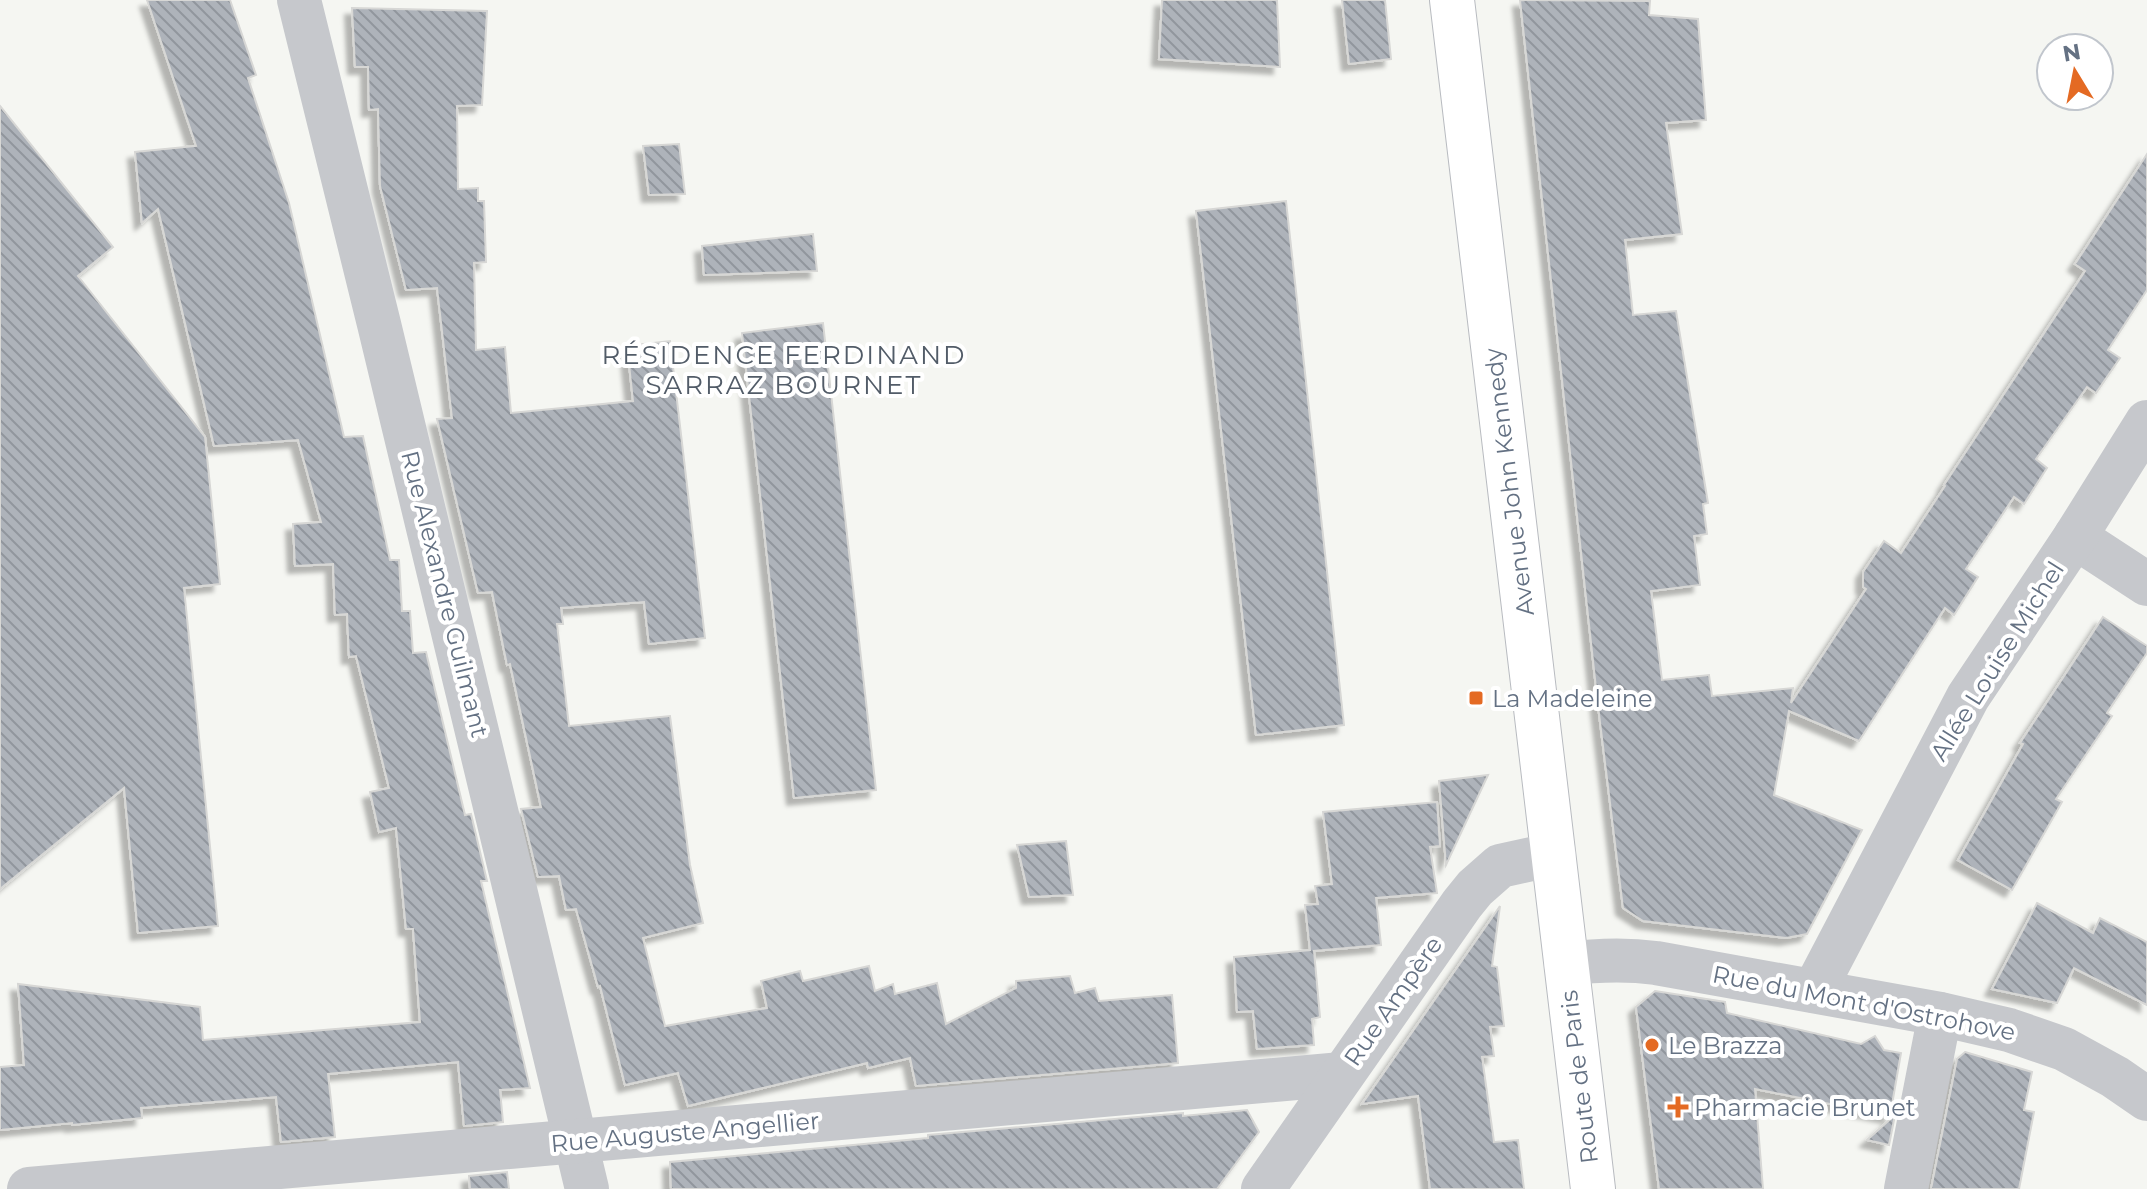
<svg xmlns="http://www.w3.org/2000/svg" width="2147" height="1189" viewBox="0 0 2147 1189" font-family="Montserrat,sans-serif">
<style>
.building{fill:url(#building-back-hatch);stroke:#d7d7d5;stroke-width:2;filter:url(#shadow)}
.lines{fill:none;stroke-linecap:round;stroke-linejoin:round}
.secondary-casing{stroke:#b8bbc0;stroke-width:46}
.minor{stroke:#c6c8cc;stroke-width:44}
.secondary{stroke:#fff;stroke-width:44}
.poi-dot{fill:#e46a23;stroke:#fff;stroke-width:3}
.labels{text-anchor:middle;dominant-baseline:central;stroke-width:8;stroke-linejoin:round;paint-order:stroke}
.street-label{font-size:24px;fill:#647183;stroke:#fff}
.poi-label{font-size:24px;fill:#647183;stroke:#fff;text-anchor:start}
.neighbourhood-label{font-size:26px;letter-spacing:2px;fill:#525c68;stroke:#fff}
</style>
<defs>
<pattern id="building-back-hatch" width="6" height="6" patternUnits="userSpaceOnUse" patternTransform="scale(2)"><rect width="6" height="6" fill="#aeb3ba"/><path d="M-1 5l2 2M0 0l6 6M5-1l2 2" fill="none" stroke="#91969d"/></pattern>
<filter id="shadow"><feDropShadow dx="-7" dy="7" stdDeviation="2" flood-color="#0004"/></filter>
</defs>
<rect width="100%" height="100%" fill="#f5f6f2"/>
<g class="building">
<polygon points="147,0 230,0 256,75 248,78 289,203 344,437 363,436 390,560 399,560 402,611 410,611 413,653 426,652 465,815 471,814 487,881 481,881 530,1088 500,1090 503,1122 464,1126 458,1062 328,1074 335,1137 281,1142 276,1097 141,1108 142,1118 72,1125 72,1123 0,1130 0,1067 24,1065 18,984 200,1007 203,1040 420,1022 413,929 406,929 396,828 379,832 370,792 389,788 356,656 349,657 347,614 335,615 333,564 295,566 293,524 321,522 298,440 214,446 158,209 142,223 135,152 196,146"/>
<polygon points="1162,0 1277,0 1280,67 1159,59"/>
<polygon points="1342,0 1385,0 1391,59 1349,64"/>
<polygon points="1520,0 1650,1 1649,15 1698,19 1706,120 1666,123 1682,234 1625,240 1633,315 1676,311 1708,503 1703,504 1707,534 1694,536 1700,585 1651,591 1662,680 1709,675 1712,696 1793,688 1791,703 1866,589 1863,587 1863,572 1884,541 1901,553 1945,486 1944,485 2085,271 2075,264 2147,154 2147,290 2108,350 2120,358 2096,393 2087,387 2036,459 2047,468 2024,504 2014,497 1966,569 1978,577 1954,615 1945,608 1859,741 1789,711 1774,795 1862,830 1807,934 1786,938 1643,921 1623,908 1598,706"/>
<polygon points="352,8 487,11 482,105 457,106 458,189 478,188 478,201 484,201 486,262 474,263 476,350 505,347 511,413 633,401 627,346 670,341 705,638 649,644 644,602 561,608 563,624 557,624 569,726 670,716 690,865 703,923 643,938 665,1026 767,1008 761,981 800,971 803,981 869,966 875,991 893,984 895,994 937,983 946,1024 1016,988 1016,981 1070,976 1075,993 1095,988 1099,1001 1172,995 1178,1063 916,1086 910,1058 868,1068 867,1063 688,1106 678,1073 625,1085 600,986 598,987 576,909 566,910 559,876 538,877 521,809 541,807 510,664 507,665 492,592 478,593 437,419 452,418 437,288 406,290 380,186 378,109 369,110 368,67 355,67"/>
<polygon points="0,106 113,247 78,276 205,437 220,584 184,588 218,926 138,933 124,788 0,889"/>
<polygon points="679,144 685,194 649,195 643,146"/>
<polygon points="1286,201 1344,725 1256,735 1196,211"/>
<polygon points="813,234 817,271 704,275 702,246"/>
<polygon points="823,323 876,790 794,798 742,333"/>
<polygon points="2103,617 2147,646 2147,653 2107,713 2112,716 2056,799 2062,802 2012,890 1958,860 2023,744 2020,743"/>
<polygon points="1488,775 1446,865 1439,781"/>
<polygon points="1437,802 1440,846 1430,847 1437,893 1376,898 1381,945 1314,951 1320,1017 1312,1019 1314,1045 1257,1049 1253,1011 1237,1012 1234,957 1310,950 1305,905 1318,904 1315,886 1332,884 1323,812"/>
<polygon points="1066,841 1073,895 1029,897 1017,845"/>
<polygon points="2037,903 2093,933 2100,918 2147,942 2147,1005 2074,968 2057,1003 1992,989"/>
<polygon points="1500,906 1492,966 1497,967 1504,1026 1490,1027 1494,1056 1482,1057 1494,1142 1518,1140 1524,1189 1430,1189 1418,1096 1362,1104"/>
<polygon points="1655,991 1725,1002 1727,1013 1861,1044 1875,1036 1884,1050 1901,1053 1890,1116 1755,1089 1763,1189 1659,1189 1636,1007"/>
<polygon points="1965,1052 2032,1072 2024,1110 2034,1112 2019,1189 1931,1189 1957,1059"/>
<polygon points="1247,1110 1259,1132 1217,1189 671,1189 670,1162 928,1138 928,1135 1183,1113 1183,1116"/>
<polygon points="1895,1115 1889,1145 1867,1140"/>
<polygon points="507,1172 509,1189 470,1189 469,1176"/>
</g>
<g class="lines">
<g class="secondary-casing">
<polyline id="secondary" points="1452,0 1593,1189"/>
</g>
<g class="minor">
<polyline points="299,0 379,324 587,1189"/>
<polyline points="2075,537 2147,584"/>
<path d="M1566,964C1597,960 1625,959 1656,963L1940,1014L2009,1030L2064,1049L2115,1077L2147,1099"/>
<polyline points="1814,991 1968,697 2075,537 2147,422"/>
<polyline points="29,1189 1342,1074"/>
<polyline points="1263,1189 1462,904 1475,888 1500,866 1554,854"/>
<polyline points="1906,1189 1940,1014"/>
</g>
<use href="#secondary" class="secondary"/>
</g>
<g class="poi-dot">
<rect x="1468" y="690" width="16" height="16" rx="4"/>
<circle cx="1652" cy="1045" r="8"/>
<path d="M1674 1095h8v8h8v8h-8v8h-8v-8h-8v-8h8z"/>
</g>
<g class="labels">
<g class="street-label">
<text transform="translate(1509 482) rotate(-97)">Avenue John Kennedy</text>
<text transform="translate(445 594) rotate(76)">Rue Alexandre Guilmant</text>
<text transform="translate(1997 661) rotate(-58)">Allée Louise Michel</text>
<text transform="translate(1393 1001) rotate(-55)">Rue Ampère</text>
<text transform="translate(1864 1003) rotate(11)">Rue du Mont d'Ostrohove</text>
<text transform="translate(1579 1077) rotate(-97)">Route de Paris</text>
<text transform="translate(685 1132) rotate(-5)">Rue Auguste Angellier</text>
</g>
<g class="poi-label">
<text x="1492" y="698">La Madeleine</text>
<text x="1668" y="1045">Le Brazza</text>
<text x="1694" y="1107">Pharmacie Brunet</text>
</g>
<g class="neighbourhood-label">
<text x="784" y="355">RÉSIDENCE FERDINAND<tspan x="784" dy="30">SARRAZ BOURNET</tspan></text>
</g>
</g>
<g transform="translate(2075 72) rotate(350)"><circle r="38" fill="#ffffff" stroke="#c1c6cd" stroke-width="2"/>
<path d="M0-6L14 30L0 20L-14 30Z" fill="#e46a23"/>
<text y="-12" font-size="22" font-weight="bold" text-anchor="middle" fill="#647183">N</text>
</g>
</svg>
